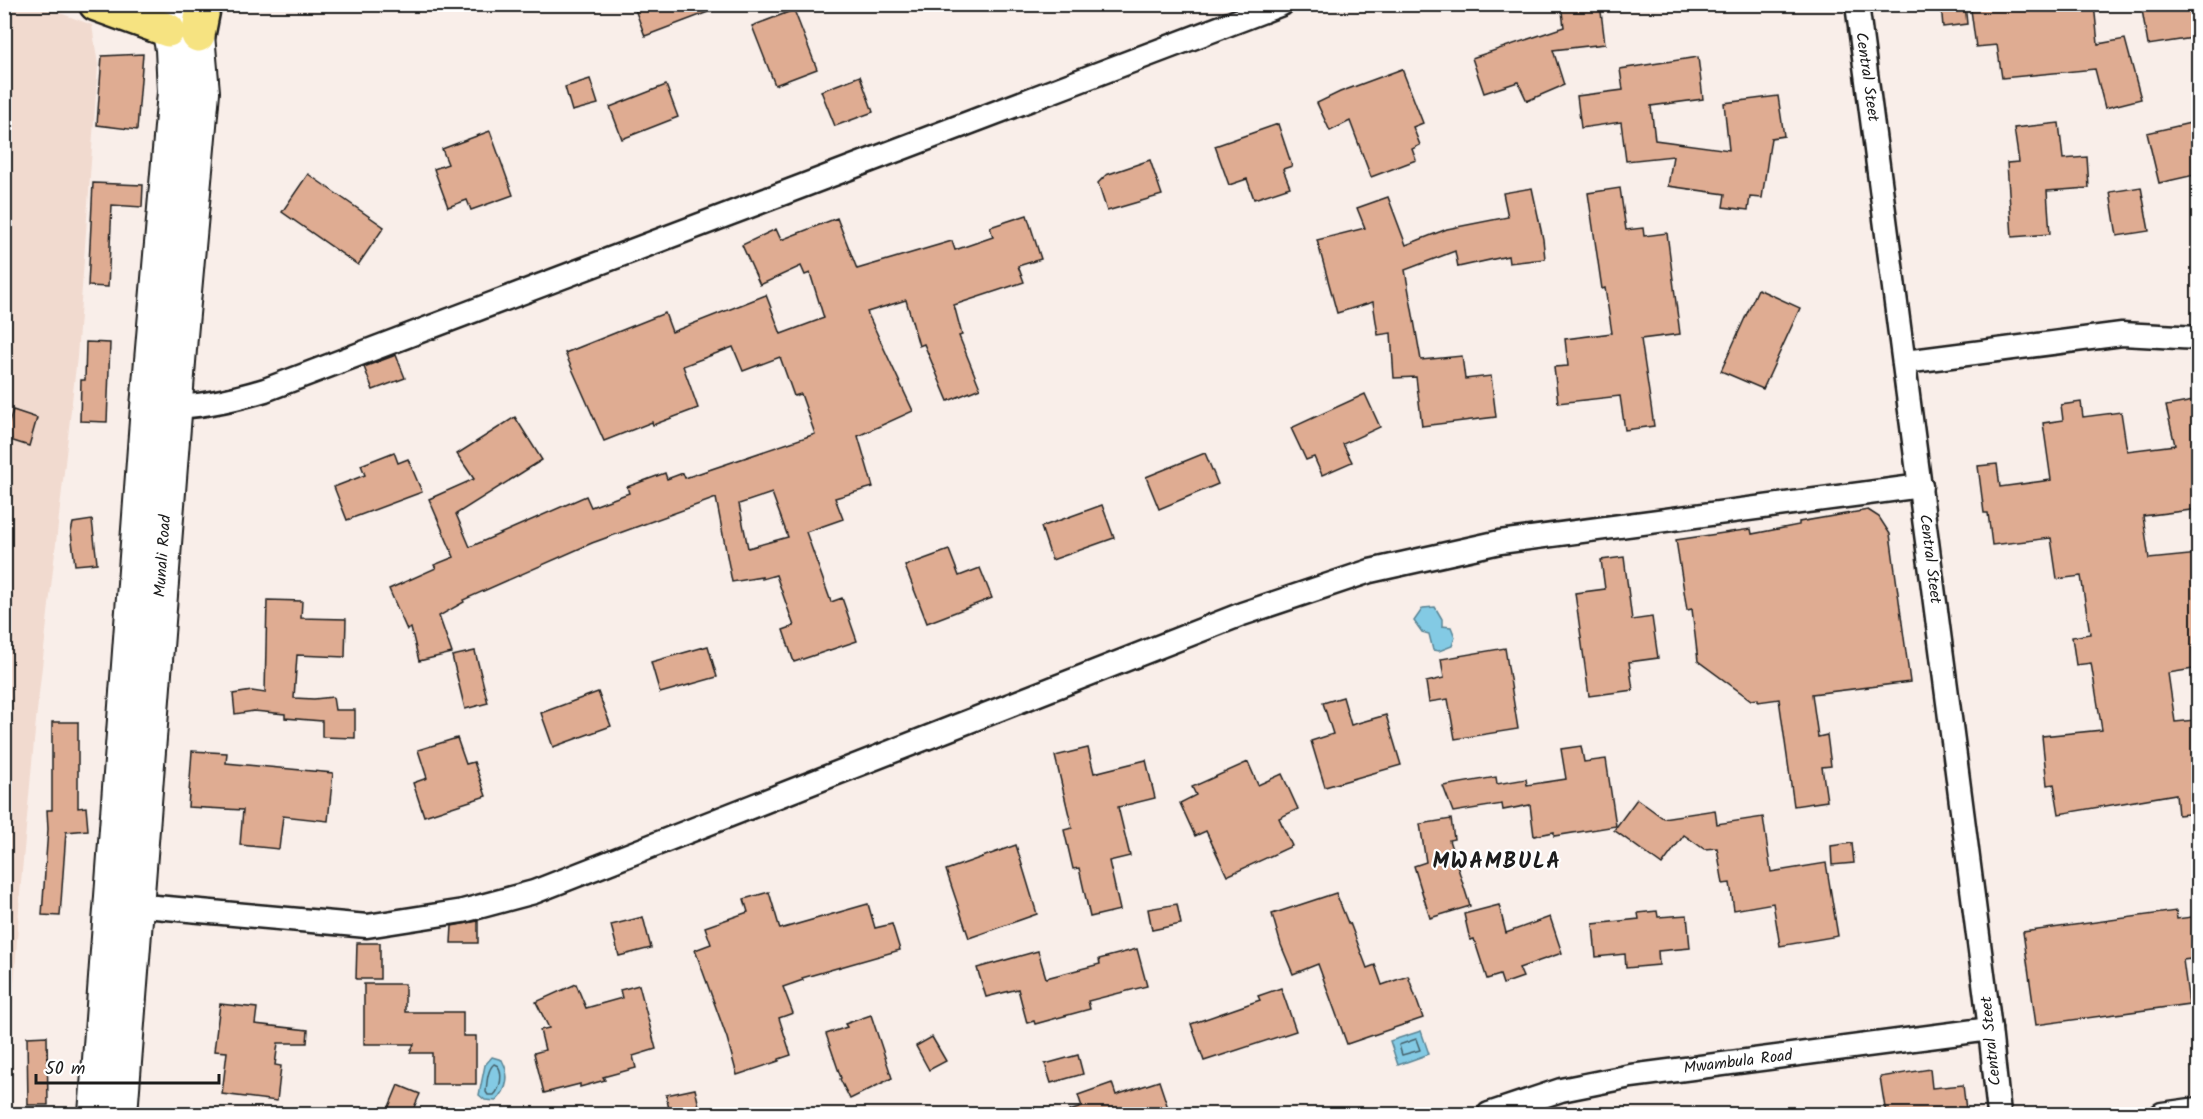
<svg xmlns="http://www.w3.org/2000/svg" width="2203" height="1119" viewBox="0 0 2203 1119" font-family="Kalam,sans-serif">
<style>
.built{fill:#f1dacf}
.water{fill:#83cae4;stroke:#5a8494;stroke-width:1.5}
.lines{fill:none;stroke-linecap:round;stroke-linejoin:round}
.shore{stroke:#45626c;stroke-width:1.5}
.building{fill:#dfac92;stroke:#1c1c1c;stroke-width:1.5;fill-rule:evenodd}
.minor-casing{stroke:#1c1c1c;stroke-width:27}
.secondary-casing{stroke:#1c1c1c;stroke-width:36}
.primary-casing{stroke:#1c1c1c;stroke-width:38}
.minor{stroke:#fff;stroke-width:22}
.secondary{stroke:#fff;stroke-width:32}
.primary{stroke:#f6e381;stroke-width:33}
.labels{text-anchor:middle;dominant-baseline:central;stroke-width:4.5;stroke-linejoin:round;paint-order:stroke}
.street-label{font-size:16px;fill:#1c1c1c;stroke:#fff}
.district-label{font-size:22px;font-weight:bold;letter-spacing:1.5px;fill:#1c1c1c;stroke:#fff}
</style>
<rect width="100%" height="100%" fill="#f9eee9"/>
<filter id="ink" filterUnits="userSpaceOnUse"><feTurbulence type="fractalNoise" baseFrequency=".0167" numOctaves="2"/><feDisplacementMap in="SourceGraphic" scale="12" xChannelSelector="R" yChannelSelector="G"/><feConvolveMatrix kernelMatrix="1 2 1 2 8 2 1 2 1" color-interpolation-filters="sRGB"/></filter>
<g filter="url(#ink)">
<polygon class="built" points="4,5 39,5 92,25 98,65 77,357 36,720 20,893 6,1114 5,1114"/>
<g class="water">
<polygon points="1435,607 1442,619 1442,626 1451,627 1455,637 1452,646 1439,651 1433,650 1429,634 1422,632 1414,621 1423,608"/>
<polygon points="1421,1031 1429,1054 1398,1065 1390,1041"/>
<path d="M492,1057L502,1060C510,1075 508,1089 496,1101L485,1100L479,1095L485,1065Z"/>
</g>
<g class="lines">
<g class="shore">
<polygon points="1416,1039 1420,1050 1402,1055 1399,1045"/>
<path d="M494,1064L498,1066C503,1074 501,1088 494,1095H488L486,1092C487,1083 487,1070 494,1064Z"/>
</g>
</g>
<g class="building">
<polygon points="633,4 724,4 724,6 645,36"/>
<polygon points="1561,4 1600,4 1605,44 1553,50 1564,85 1527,101 1518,82 1484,93 1472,58 1564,27"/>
<polygon points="1941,4 1965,4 1967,24 1943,27"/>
<polygon points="2014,4 2094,4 2098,44 2125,39 2141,99 2105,108 2095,69 2002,78 1997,45 1976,47 1971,10"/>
<polygon points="2141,4 2161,4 2162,10 2199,5 2199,37 2148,45"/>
<polygon points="794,10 817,69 775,85 752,26"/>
<polygon points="143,54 137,130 97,125 102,56"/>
<polygon points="1698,57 1703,99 1651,106 1655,140 1729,150 1724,103 1778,96 1784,136 1771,138 1762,198 1750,197 1748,210 1723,207 1725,194 1668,186 1673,156 1626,161 1621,122 1581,128 1577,96 1623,90 1620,69"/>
<polygon points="1402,69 1423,123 1413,127 1420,145 1412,149 1416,160 1371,177 1350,121 1330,131 1317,103 1340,92"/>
<polygon points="860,76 873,112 835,126 821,91"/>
<polygon points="590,79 598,104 572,111 565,87"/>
<polygon points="666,85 678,117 622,139 610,107"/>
<polygon points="2199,121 2199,174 2159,183 2147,133"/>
<polygon points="2059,123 2063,159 2087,157 2089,188 2047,191 2050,234 2012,237 2007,163 2019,162 2014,128"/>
<polygon points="1278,124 1292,166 1283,169 1290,187 1254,199 1247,179 1229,185 1215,146"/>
<polygon points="490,131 513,195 471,210 467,200 448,207 434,169 448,164 442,149"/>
<polygon points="1150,160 1162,195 1107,211 1098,183 1106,175"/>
<polygon points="308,174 384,227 358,265 282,212"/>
<polygon points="93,183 143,185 142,207 112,205 108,287 88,286"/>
<polygon points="2141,187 2149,231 2117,236 2110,192"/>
<polygon points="1532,188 1543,239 1545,259 1509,263 1508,256 1458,267 1455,251 1405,270 1421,360 1462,356 1465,379 1491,376 1496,417 1422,426 1416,377 1394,378 1391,333 1378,335 1373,302 1337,313 1317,240 1365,228 1357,208 1388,197 1406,245 1447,229 1508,217 1503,193"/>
<polygon points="1620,188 1626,230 1643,228 1644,236 1667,233 1680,334 1641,339 1654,426 1625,430 1620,396 1558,403 1554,367 1568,366 1565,339 1612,333 1605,288 1602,289 1588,193"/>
<path d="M1027,215L1041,259L1018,266L1024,282L954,305L962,335L959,336L980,388L948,401L924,344L919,346L906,300L867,312L913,411L858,436L873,487L835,498L843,519L806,532L831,602L842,598L857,641L794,662L783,630L794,626L776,575L762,579V577L732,582L716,498L592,543L463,600L464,602L439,616L452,653L419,661L411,628L407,630L389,589L436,568L434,565L454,557L429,499L474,479L457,454L515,417L542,460L456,514L470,547L586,496L591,507L629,493L627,487L665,473L667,479L683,473L685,478L815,434L801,394L794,396L780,357L743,371L733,347L683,366L698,408L653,425L652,422L604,441L565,353L665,313L672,332L766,295L781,334L824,318L810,273L805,275L801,266L760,285L742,245L776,229L781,240L837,218L857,269L952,241L955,250L993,237L990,227ZM772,493L788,537L748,548L739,504Z"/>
<polygon points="1758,289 1800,308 1763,389 1721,371"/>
<polygon points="86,342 110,343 107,422 80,421 81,380 85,380"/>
<polygon points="396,355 405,378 373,390 364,367"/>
<polygon points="1365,394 1380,427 1343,444 1352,462 1322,475 1314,457 1306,460 1291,428"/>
<polygon points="2199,400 2199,509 2143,516 2149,559 2199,554 2199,668 2168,673 2175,722 2195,720 2199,759 2199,813 2178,815 2176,794 2059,814 2054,784 2047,785 2042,736 2102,730 2091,663 2076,665 2072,637 2090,634 2081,576 2057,579 2051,538 1992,545 1988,513 1984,513 1978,466 1997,464 2000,487 2051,480 2043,423 2063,420 2061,405 2081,402 2083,417 2121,412 2127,451 2175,445 2166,406"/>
<polygon points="13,410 37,418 29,446 4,438"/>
<polygon points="394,452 398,463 408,459 422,492 347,520 334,487 365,475 361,465"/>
<polygon points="1205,453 1218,484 1159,509 1146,477"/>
<polygon points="1102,505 1114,538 1052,560 1041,527"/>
<polygon points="1868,510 1879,517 1890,534 1910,682 1812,694 1818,737 1827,735 1831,766 1822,767 1827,801 1794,806 1779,699 1758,702 1758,699 1751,700 1698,661 1692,609 1687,610 1676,540 1751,529 1752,534 1799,525 1799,522"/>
<polygon points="92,520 97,563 75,565 71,532 73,523"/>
<polygon points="949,550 959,576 980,568 992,598 927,623 905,566"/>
<polygon points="1624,557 1632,620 1652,617 1658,658 1629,662 1633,690 1589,696 1575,593 1605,589 1601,560"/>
<polygon points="267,600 302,601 301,618 346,619 345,657 297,655 294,698 314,699 333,697 335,710 355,710 355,738 322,737 322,721 285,718 285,714 254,711 235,714 233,694 252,691 265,693"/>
<polygon points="708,646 717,677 660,693 651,662"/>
<polygon points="1505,648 1518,729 1455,739 1448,699 1429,702 1426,682 1444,678 1441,659"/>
<polygon points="475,651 488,703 465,709 452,656"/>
<polygon points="598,692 611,726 553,747 541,713"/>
<polygon points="1343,697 1351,725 1386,715 1401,765 1325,787 1311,741 1333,734 1323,703"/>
<polygon points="52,722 78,722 78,808 86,807 88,830 66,832 60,916 42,915 48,829 47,810 52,810"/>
<polygon points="457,738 466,764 474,762 486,796 424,816 413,783 427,778 418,750"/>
<polygon points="1581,746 1584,762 1606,759 1616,826 1554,836 1554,832 1534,836 1530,805 1503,810 1502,804 1453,812 1443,786 1496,777 1497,784 1526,779 1527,785 1566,779 1561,749"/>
<polygon points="1088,748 1094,773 1146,760 1155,798 1118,807 1130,856 1109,861 1120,910 1090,917 1079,868 1073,869 1064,830 1072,828 1055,756"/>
<polygon points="192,751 227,753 226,763 333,773 328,821 283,816 279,849 240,845 243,810 188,807"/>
<polygon points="1248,762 1258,785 1282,774 1298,809 1279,818 1292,846 1227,876 1206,831 1195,836 1180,803 1196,795 1192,787"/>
<polygon points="1637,799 1663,818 1715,810 1717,824 1763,817 1771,872 1826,863 1838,936 1780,946 1773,903 1734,910 1730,883 1723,884 1717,848 1704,849 1684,835 1662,865 1614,830"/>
<polygon points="1451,819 1454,839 1449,840 1470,906 1430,918 1414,866 1426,862 1420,824"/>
<polygon points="1852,843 1854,863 1832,865 1831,846"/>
<polygon points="1016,845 1037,914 969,938 946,870"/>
<polygon points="769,892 780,929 868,904 875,928 892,924 900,950 802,978 803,980 783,987 793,1013 779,1018 791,1055 779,1059 779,1061 737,1075 727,1038 695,950 711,944 705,927 748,912 744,899"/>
<polygon points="1336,893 1348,923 1350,923 1367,968 1375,965 1382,985 1408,976 1423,1018 1347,1044 1318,964 1293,974 1281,945 1272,914"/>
<polygon points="1177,904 1181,924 1152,930 1148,909"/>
<polygon points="1499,905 1506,933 1550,917 1562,953 1519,968 1523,977 1503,984 1500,975 1487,979 1474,939 1470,940 1464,914"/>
<polygon points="1657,911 1658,917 1687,915 1690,948 1658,951 1659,965 1626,968 1625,954 1596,957 1593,924 1639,919 1638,913"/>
<polygon points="2176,911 2177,919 2199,916 2199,958 2183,960 2189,1004 2036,1025 2023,932"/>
<polygon points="643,917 651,948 619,956 611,925"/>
<polygon points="478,921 478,943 451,943 452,926"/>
<polygon points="357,943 380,943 380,979 356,979"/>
<polygon points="1137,949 1147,986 1088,1001 1090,1009 1035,1024 1034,1021 1027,1023 1018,989 986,997 977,968 1038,951 1046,978 1100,964 1099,959"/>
<polygon points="364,984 405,984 405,1012 463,1012 463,1036 476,1036 476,1084 432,1084 432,1053 410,1053 414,1044 364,1044"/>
<polygon points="576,984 586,1008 622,998 620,990 639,985 656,1049 633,1056 636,1068 603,1077 605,1080 580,1087 580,1084 544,1093 534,1053 545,1050 540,1030 549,1028 536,1002"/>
<polygon points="1281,988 1296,1031 1204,1061 1191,1024 1260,1000 1258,996"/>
<polygon points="220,1004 257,1008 255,1024 308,1030 307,1043 278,1043 275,1065 281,1066 277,1101 222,1094 227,1052 214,1051"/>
<polygon points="871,1015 892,1078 850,1099 840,1079 841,1078 826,1034 847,1027 845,1024"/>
<polygon points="47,1036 48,1105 28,1105 27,1037"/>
<polygon points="932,1037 946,1061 929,1070 916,1046"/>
<polygon points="1078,1055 1083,1074 1051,1083 1045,1064"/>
<polygon points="1930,1069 1932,1088 1963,1085 1966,1110 1937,1114 1886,1114 1880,1077"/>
<polygon points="1159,1081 1170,1114 1070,1114 1069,1111 1082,1107 1078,1095 1112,1083 1116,1095"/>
<polygon points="398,1085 420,1094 411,1114 386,1114"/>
<polygon points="695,1089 701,1114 670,1114 666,1095"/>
</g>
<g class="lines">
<g class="minor-casing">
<g id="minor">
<polyline points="1857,4 1956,764 1990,1029 1999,1114"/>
<polyline points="1905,362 2122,334 2198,338"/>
<path d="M162,407C197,408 232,400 265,390L1282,4"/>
<polyline points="122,904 367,926 463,911 534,892 1242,614 1370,571 1500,542 1921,486"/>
<polyline points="1489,1114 1561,1090 1631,1076 1990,1029"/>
<polyline points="2162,1114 2198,1109"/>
</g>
</g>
<g class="secondary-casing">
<g id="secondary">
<polyline points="95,1114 147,407 174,92 172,49 167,23 155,4"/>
<polyline points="121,1114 181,336 203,92 198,35 178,4"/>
</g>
</g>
<g class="primary-casing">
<g id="primary">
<polyline points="96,4 168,30"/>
<polyline points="198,35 204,4"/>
</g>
</g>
<use href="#minor" class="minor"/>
<use href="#secondary" class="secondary"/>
<use href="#primary" class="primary"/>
</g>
</g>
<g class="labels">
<g class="street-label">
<text transform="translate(1867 77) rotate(82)">Central Steet</text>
<text transform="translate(163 556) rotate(-86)">Munali Road</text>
<text transform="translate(1930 559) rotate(83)">Central Steet</text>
<text transform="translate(1991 1041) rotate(-96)">Central Steet</text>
<text transform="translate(1738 1062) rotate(-7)">Mwambula Road</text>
</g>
<g class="district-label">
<text x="1497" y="862">MWAMBULA</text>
</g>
</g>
<rect width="2203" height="1119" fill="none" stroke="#fff" stroke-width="24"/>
<rect x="12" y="12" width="2179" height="1095" fill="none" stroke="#1c1c1c" stroke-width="2" filter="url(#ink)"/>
<path d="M36 1074v9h183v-9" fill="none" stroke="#1c1c1c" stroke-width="3"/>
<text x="45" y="1074" font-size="18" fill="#1c1c1c" stroke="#ffffff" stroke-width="4.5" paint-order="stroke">50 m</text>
</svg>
